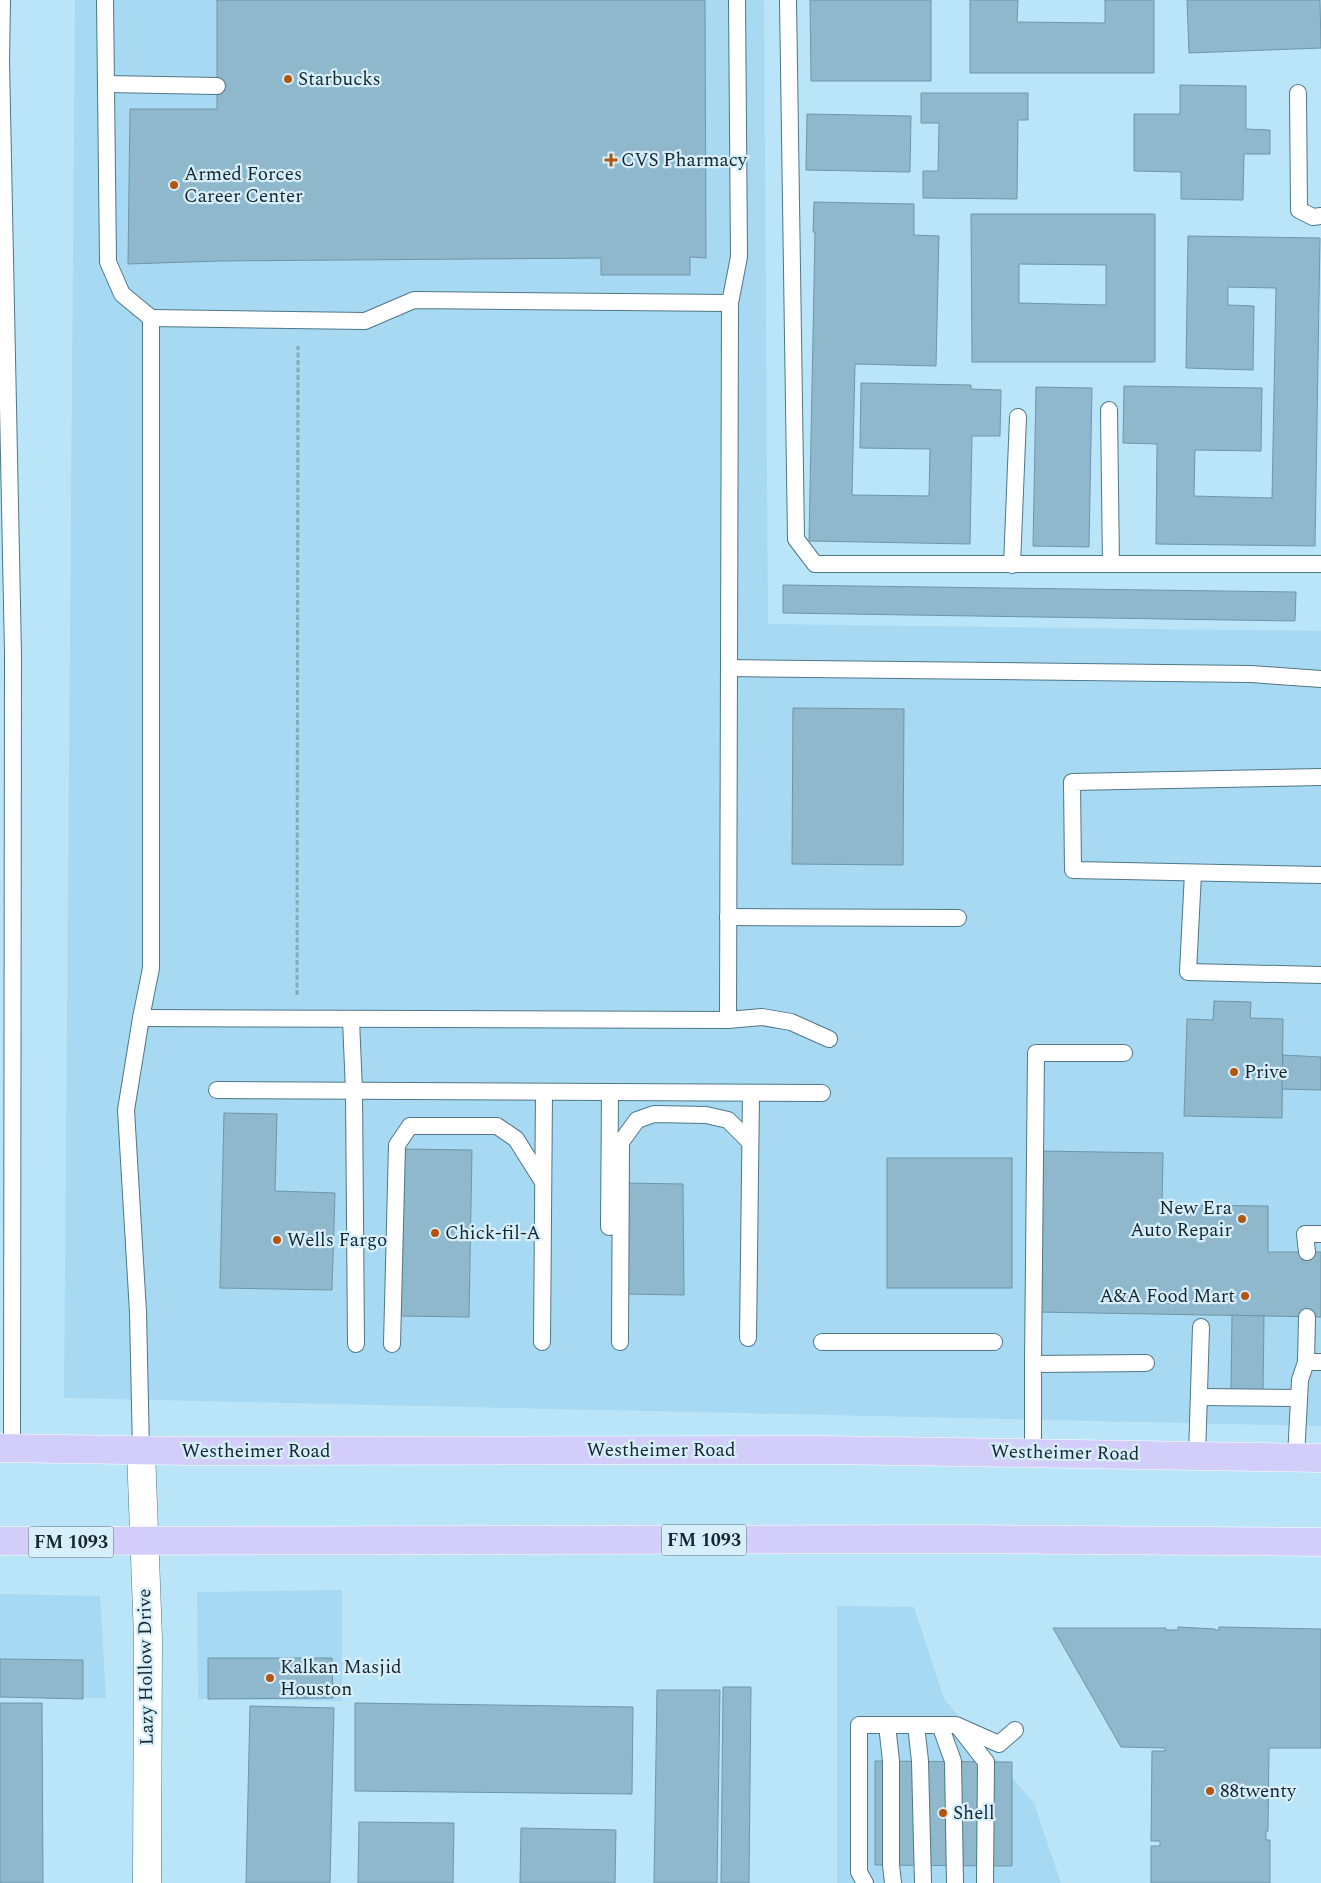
<svg xmlns="http://www.w3.org/2000/svg" width="1321" height="1883" viewBox="0 0 1321 1883" font-family="Spectral,serif">
<style>
.built{fill:#a7d9f2}
.building{fill:#8fb8cc;stroke:#6e96aa;fill-rule:evenodd}
.lines{fill:none;stroke-linecap:round;stroke-linejoin:round}
.lane-casing{stroke:#4f7689;stroke-width:18}
.secondary-casing{stroke:#4f7689;stroke-width:29}
.primary-casing{stroke:#fff;stroke-width:29}
.path{stroke:#87a9b9;stroke-width:3;stroke-dasharray:5 2.5;stroke-linecap:butt}
.lane{stroke:#fff;stroke-width:16}
.secondary{stroke:#fff;stroke-width:28}
.primary{stroke:#d3cef9;stroke-width:28}
.poi-dot{fill:#b4540d;stroke:#d6effb;stroke-width:2}
.labels{text-anchor:middle;dominant-baseline:central;stroke-width:4.5;stroke-linejoin:round;paint-order:stroke}
.shield{fill:#d6effb;stroke:#50626c;stroke-width:1}
.shield-label{font-size:18px;font-weight:bold;fill:#16262e}
.poi-label{font-size:19px;fill:#16262e;stroke:#d6effb;text-anchor:start}
.street-label{font-size:19px;fill:#16262e;stroke:#d6effb}
</style>
<rect width="100%" height="100%" fill="#bae5f9"/>
<g class="built">
<polygon points="75,0 764,0 768,624 1321,631 1321,1426 64,1398"/>
<polygon points="342,1590 342,1701 198,1699 197,1592"/>
<polygon points="0,1594 100,1596 106,1698 0,1697"/>
<polygon points="837,1606 914,1607 944,1699 1034,1803 1061,1883 837,1883"/>
</g>
<g class="building">
<polygon points="217,0 705,0 706,258 690,257 690,275 601,275 601,258 219,261 128,264 130,109 217,109"/>
<polygon points="810,0 931,0 931,81 811,81"/>
<polygon points="970,0 1018,0 1017,22 1105,23 1105,0 1154,0 1154,73 970,73"/>
<polygon points="1187,0 1320,0 1321,48 1189,53"/>
<polygon points="1180,85 1246,86 1246,129 1270,130 1270,154 1244,154 1243,200 1181,199 1181,172 1134,171 1134,114 1180,114"/>
<polygon points="921,93 1028,93 1028,120 1018,120 1017,199 923,198 923,171 938,171 939,123 921,123"/>
<polygon points="807,114 911,116 910,172 806,170"/>
<polygon points="814,202 914,204 914,235 939,236 936,366 855,364 852,495 929,496 930,449 860,448 861,383 971,385 971,389 1001,390 1000,436 972,436 970,544 809,541 815,232 813,232"/>
<path d="M971,214H1155V362H972ZM1019,264L1106,265V305L1019,303Z"/>
<polygon points="1188,236 1320,238 1315,546 1156,544 1157,444 1123,443 1124,386 1262,388 1261,451 1195,450 1194,496 1272,498 1276,288 1228,287 1228,305 1254,306 1253,370 1186,368"/>
<polygon points="1036,387 1092,388 1089,547 1033,546"/>
<polygon points="783,585 1296,592 1295,621 783,613"/>
<polygon points="793,708 904,709 903,865 792,864"/>
<polygon points="1214,1001 1251,1002 1250,1018 1283,1019 1282,1118 1184,1116 1187,1019 1213,1020"/>
<polygon points="1283,1055 1321,1057 1321,1090 1282,1089"/>
<polygon points="224,1113 277,1114 275,1191 335,1193 332,1290 220,1288"/>
<polygon points="401,1149 472,1150 469,1317 398,1316"/>
<polygon points="1041,1151 1163,1153 1162,1205 1268,1206 1268,1252 1321,1252 1321,1317 1038,1312"/>
<rect x="887" y="1158" width="125" height="130"/>
<polygon points="626,1183 683,1184 684,1295 626,1294"/>
<polygon points="1232,1315 1264,1316 1263,1391 1231,1390"/>
<polygon points="1178,1627 1215,1629 1215,1630 1219,1630 1219,1627 1321,1629 1321,1748 1269,1748 1268,1831 1266,1832 1266,1840 1270,1840 1270,1883 1151,1883 1151,1846 1160,1846 1160,1841 1151,1841 1152,1751 1165,1751 1165,1748 1121,1747 1053,1628 1166,1628 1166,1630 1178,1630"/>
<polygon points="208,1658 332,1658 333,1698 208,1699"/>
<polygon points="0,1659 83,1660 83,1699 0,1697"/>
<polygon points="723,1687 751,1687 749,1883 721,1883"/>
<polygon points="657,1690 720,1690 717,1883 654,1883"/>
<polygon points="0,1703 42,1703 43,1883 0,1883"/>
<polygon points="355,1703 633,1707 632,1794 355,1791"/>
<polygon points="250,1706 334,1708 330,1883 246,1883"/>
<polygon points="875,1761 1012,1762 1012,1866 875,1865"/>
<polygon points="359,1822 454,1823 453,1883 358,1883"/>
<polygon points="521,1828 616,1830 615,1883 520,1883"/>
</g>
<g class="lines">
<g class="lane-casing">
<g id="lane">
<polyline points="2,0 1,61 13,654 12,1448"/>
<polyline points="105,0 108,262 122,294 151,318 151,968 141,1018 126,1110 138,1312 141,1451"/>
<polyline points="788,0 796,539 815,564 1321,564"/>
<polyline points="106,84 217,86"/>
<polyline points="1298,93 1299,210 1313,217 1321,216"/>
<polyline points="151,318 365,321 414,300 730,303"/>
<polyline points="1109,410 1111,564"/>
<polyline points="1012,565 1018,417"/>
<polyline points="729,668 1251,674 1321,679"/>
<polyline points="1321,777 1072,782 1073,870 1321,875"/>
<polyline points="1193,873 1188,972 1321,975"/>
<polyline points="728,917 958,918"/>
<polyline points="141,1018 728,1020 762,1017 791,1022 829,1039"/>
<polyline points="351,1020 354,1091 356,1344"/>
<polyline points="728,1020 730,303 739,257 737,0"/>
<polyline points="217,1090 822,1093"/>
<polyline points="609,1227 610,1092"/>
<polyline points="1307,1252 1305,1234 1321,1234"/>
<polyline points="748,1338 751,1093"/>
<polyline points="542,1342 544,1092"/>
<polyline points="620,1342 621,1142 637,1120 654,1114 706,1115 728,1120 750,1142"/>
<polyline points="822,1342 994,1342"/>
<polyline points="392,1344 397,1145 410,1126 497,1126 516,1139 543,1182"/>
<polyline points="1306,1362 1307,1317"/>
<polyline points="1033,1364 1036,1053 1124,1053"/>
<polyline points="1200,1397 1298,1398"/>
<polyline points="1033,1452 1033,1364 1146,1363"/>
<polyline points="1197,1456 1201,1327"/>
<polyline points="1296,1457 1300,1380 1306,1362 1321,1362"/>
<polyline points="887,1725 891,1761 891,1865 893,1883"/>
<polyline points="916,1725 920,1761 923,1883"/>
<polyline points="940,1725 953,1761 955,1883"/>
<polyline points="958,1726 986,1762 985,1883"/>
<polyline points="865,1883 859,1872 859,1725 956,1725 999,1744 1015,1730"/>
</g>
</g>
<g class="secondary-casing">
<polyline id="secondary" points="141,1451 148,1638 147,1883"/>
</g>
<g class="primary-casing">
<g id="primary">
<polyline points="0,1448 188,1451 825,1450 1321,1458"/>
<polyline points="0,1541 960,1539 1321,1542"/>
</g>
</g>
<polyline class="path" points="297,995 298,346"/>
<use href="#lane" class="lane"/>
<use href="#secondary" class="secondary"/>
<use href="#primary" class="primary"/>
</g>
<g class="poi-dot">
<circle cx="288" cy="79" r="5"/>
<path d="M608.5 152.5h5v5h5v5h-5v5h-5v-5h-5v-5h5z"/>
<circle cx="174" cy="185" r="5"/>
<circle cx="1234" cy="1072" r="5"/>
<circle cx="1242" cy="1219" r="5"/>
<circle cx="435" cy="1233" r="5"/>
<circle cx="277" cy="1240" r="5"/>
<circle cx="1245" cy="1296" r="5"/>
<circle cx="270" cy="1678" r="5"/>
<circle cx="1210" cy="1791" r="5"/>
<circle cx="943" cy="1813" r="5"/>
</g>
<g class="labels">
<g class="shield">
<rect x="661.5" y="1524.5" width="85" height="31" rx="4"/>
<rect x="28.5" y="1526.5" width="85" height="31" rx="4"/>
</g>
<g class="shield-label">
<text x="704" y="1540">FM 1093</text>
<text x="71" y="1542">FM 1093</text>
</g>
<g class="poi-label">
<text x="298" y="79">Starbucks</text>
<text x="621" y="160">CVS Pharmacy</text>
<text x="184" y="174">Armed Forces<tspan x="184" dy="22">Career Center</tspan></text>
<text x="1244" y="1072">Prive</text>
<text x="1232" y="1208" text-anchor="end">New Era<tspan x="1232" dy="22">Auto Repair</tspan></text>
<text x="445" y="1233">Chick-fil-A</text>
<text x="287" y="1240">Wells Fargo</text>
<text x="1235" y="1296" text-anchor="end">A&amp;A Food Mart</text>
<text x="280" y="1667">Kalkan Masjid<tspan x="280" dy="22">Houston</tspan></text>
<text x="1220" y="1791">88twenty</text>
<text x="953" y="1813">Shell</text>
</g>
<g class="street-label">
<text x="661" y="1450">Westheimer Road</text>
<text x="256" y="1451">Westheimer Road</text>
<text transform="translate(1065 1453) rotate(1)">Westheimer Road</text>
<text transform="translate(146 1667) rotate(-91)">Lazy Hollow Drive</text>
</g>
</g>
</svg>
